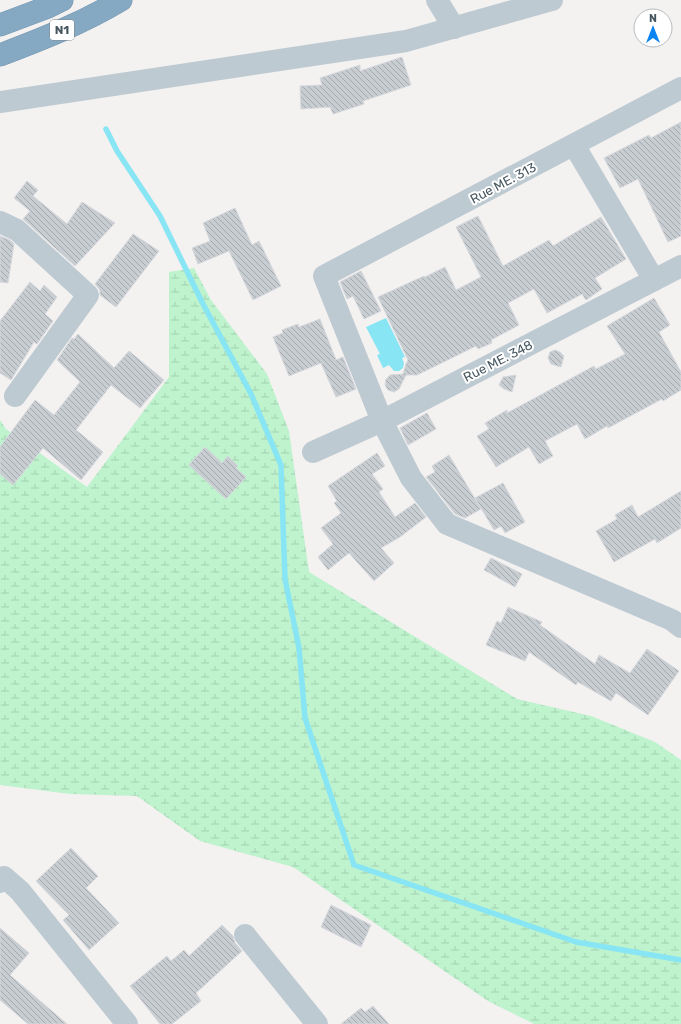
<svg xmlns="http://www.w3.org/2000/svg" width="681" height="1024" viewBox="0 0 681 1024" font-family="Rubik,sans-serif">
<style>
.wetland{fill:url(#wetland-marsh)}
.water{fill:#88e5f3}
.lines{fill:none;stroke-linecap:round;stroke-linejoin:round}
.stream{stroke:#88e5f3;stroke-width:5.5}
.building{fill:url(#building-back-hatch);stroke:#d5d8dd}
.highway-casing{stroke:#7194af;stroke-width:23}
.minor{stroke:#becad1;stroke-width:22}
.highway{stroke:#86a9c3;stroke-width:22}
.labels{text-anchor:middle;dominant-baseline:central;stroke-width:4;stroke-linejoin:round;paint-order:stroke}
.shield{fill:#fff;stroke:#7e8990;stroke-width:1}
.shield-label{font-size:12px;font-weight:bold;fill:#475760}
.street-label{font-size:13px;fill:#475760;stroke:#fff}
</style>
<defs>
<pattern id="wetland-marsh" width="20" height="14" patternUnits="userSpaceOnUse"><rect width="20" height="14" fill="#bef3ce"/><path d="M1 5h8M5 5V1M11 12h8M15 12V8" fill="none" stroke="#a5d2b3"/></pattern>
<pattern id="building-back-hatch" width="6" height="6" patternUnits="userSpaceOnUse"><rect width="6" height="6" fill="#c8cdd1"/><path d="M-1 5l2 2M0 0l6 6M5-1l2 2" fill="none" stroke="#a4a9ad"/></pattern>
</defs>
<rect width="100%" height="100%" fill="#f4f1f1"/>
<polygon class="wetland" points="194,268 211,300 267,374 289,431 309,572 517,699 591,716 655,742 681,760 681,1024 534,1024 488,1001 293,867 200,841 137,796 70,794 0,785 0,420 6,429 87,487 169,377 169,272"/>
<polygon class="water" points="386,318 405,357 402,358 404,363 403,368 399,371 394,371 389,365 383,368 377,355 380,354 366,327"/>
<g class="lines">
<polyline class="stream" points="106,129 117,151 160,216 202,302 251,394 281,465 285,579 299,648 305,718 354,865 576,942 681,960"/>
</g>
<g class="building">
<polygon points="402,57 411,85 363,101 364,104 333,114 330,107 301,109 300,86 322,85 320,78 360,65 360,71"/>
<polygon points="681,122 681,236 668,242 638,179 620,188 604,158 649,135 651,138"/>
<polygon points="27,181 38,190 33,196 67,224 82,202 115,223 75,266 23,219 30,211 14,198"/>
<polygon points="235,208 252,245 259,241 281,286 253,300 229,251 198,264 192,248 210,241 203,223"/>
<polygon points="478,216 503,266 549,240 553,246 601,217 626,259 595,278 602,289 586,300 582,294 547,313 534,289 508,303 519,325 491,340 492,343 478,349 476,346 417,375 406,375 399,389 394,392 388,390 385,385 386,379 390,375 403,374 406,364 408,360 378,297 424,276 425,277 445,267 456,290 481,277 456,227"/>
<polygon points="133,234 159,251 116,307 100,295 100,290 95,284"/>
<polygon points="0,236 10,240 14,244 8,283 0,282"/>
<polygon points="361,271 381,311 364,319 353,296 347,299 340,282"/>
<polygon points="30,282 40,291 44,285 57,297 45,314 53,321 37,344 34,342 11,380 0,373 0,321"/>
<polygon points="654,298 670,325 659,332 681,372 681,390 663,401 662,399 608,428 607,426 585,439 577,424 545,441 553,456 539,464 529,447 496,467 477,436 489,429 485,423 507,410 507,413 594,366 596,369 625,354 607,326"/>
<polygon points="320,319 336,360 343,357 356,389 336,397 321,363 289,376 273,337 283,333 282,330 298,324 299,327"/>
<polygon points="78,334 114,368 129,351 164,380 140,408 111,385 76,430 103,452 81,480 43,448 13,485 0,474 0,447 35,400 54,415 80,382 57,360 72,338 74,339"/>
<polygon points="555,350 560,352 564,356 561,367 551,364 548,358 550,352"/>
<polygon points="516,375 512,392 504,389 499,385 503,377"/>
<polygon points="427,413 436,429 408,445 400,428"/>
<polygon points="205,447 222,463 228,456 238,466 236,468 246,477 226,499 189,465"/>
<polygon points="377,453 385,466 372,474 383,489 379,492 395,517 415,503 426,517 400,537 381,548 394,563 374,581 349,553 328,570 318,557 333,544 321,528 341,513 334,503 337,501 328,486"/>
<polygon points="449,455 481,509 465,518 455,514 426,477 435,472 432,466"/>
<polygon points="503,483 525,522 505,533 501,526 494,530 475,498"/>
<polygon points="681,491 681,528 657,543 655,539 614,562 596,531 617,519 615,515 632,505 638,517"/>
<polygon points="491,558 522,574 515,587 484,570"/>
<polygon points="508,607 542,622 540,625 595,664 599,655 630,673 647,649 679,671 648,715 616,693 611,701 578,682 576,685 529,652 525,661 486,645 497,621 501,623"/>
<polygon points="71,848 98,876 86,888 119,923 89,950 63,920 69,915 36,881"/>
<polygon points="331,905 371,925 361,947 321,927"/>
<polygon points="222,925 233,936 235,943 242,951 196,993 201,1001 172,1024 160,1024 130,986 167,956 171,961 184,950 189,956"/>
<polygon points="0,928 29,953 10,975 67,1024 28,1024 0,1000"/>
<polygon points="373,1006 389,1024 341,1024 361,1008 365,1012"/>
</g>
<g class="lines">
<g class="highway-casing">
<g id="highway">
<polyline points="0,25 48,7 62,0"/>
<path d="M0,55C42,39 83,23 121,0"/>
</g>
</g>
<g class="minor">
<polyline points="437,0 454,28"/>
<polyline points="681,88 324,276 382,421 411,478 447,524 672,620 681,627"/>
<polyline points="0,102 406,41 552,0"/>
<polyline points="574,145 654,280"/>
<polyline points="0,222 17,230 88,295 15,396"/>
<polyline points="313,452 382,421 681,266"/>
<polyline points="0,882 4,877 20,891 127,1024"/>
<polyline points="245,935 317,1024"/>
</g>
<use href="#highway" class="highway"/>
</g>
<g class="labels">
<rect class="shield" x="50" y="20" width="24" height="20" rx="3"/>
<g class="shield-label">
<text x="62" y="30">N1</text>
</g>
<g class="street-label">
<text transform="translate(503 183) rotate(-28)">Rue ME. 313</text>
<text transform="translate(498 361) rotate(-27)">Rue ME. 348</text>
</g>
</g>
<g transform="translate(653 28)"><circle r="19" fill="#ffffff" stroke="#b5bcbf"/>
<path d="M0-3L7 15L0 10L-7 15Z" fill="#0c84f3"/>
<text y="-6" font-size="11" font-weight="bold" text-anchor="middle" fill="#475760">N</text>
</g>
</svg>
